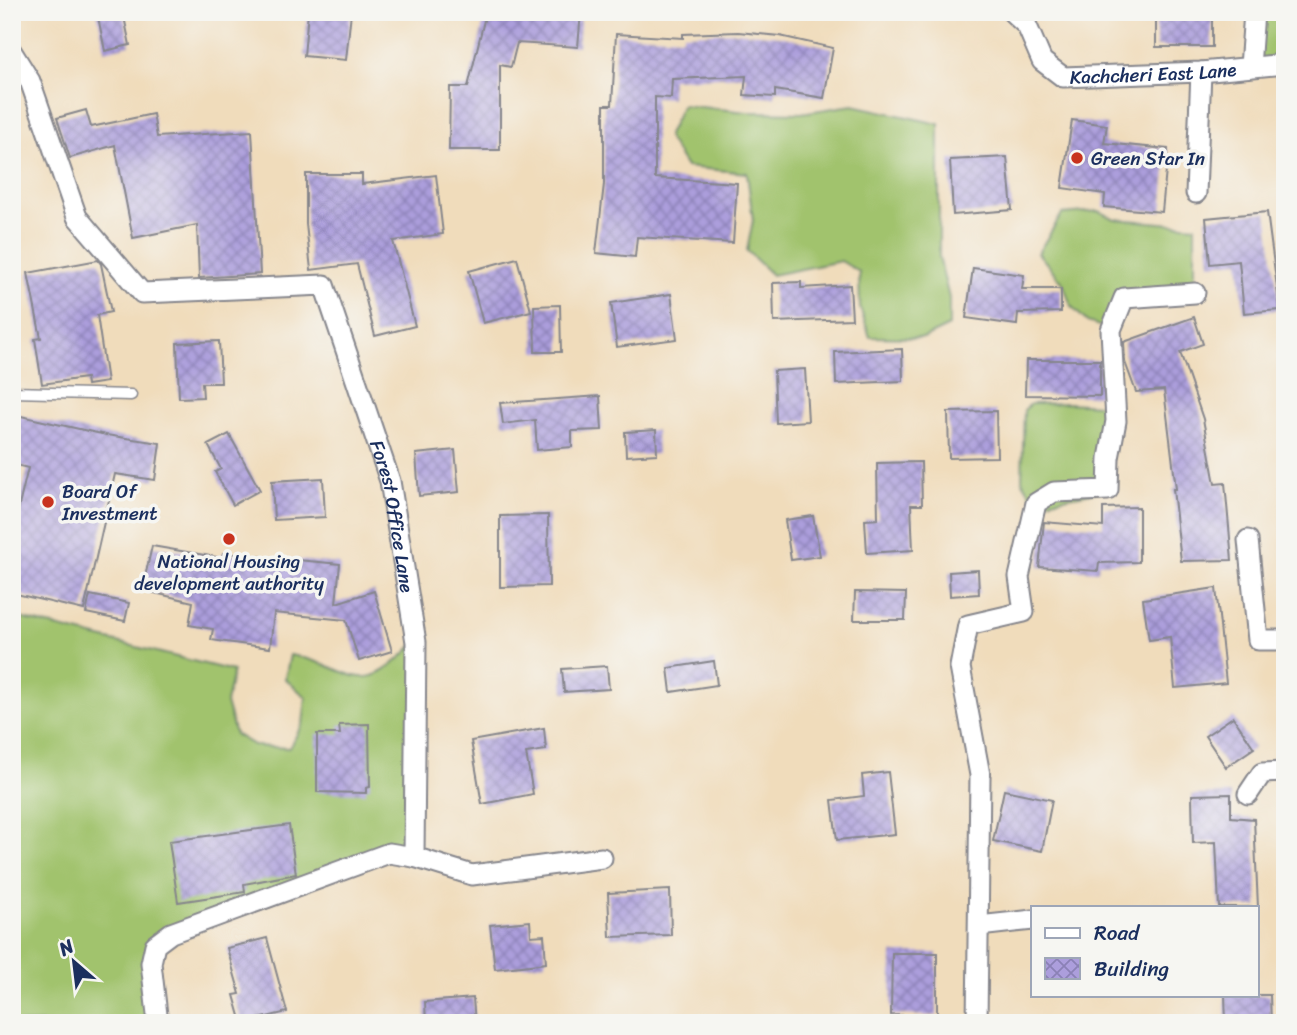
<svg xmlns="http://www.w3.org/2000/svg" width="1297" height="1035" viewBox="0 0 1297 1035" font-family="Sriracha,sans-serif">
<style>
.grass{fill:#a1c36d;stroke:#5e7966;stroke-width:2}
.building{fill:url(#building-cross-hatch)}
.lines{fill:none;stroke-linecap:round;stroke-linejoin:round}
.service-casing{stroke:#86868c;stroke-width:13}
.minor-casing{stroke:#86868c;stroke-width:23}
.service{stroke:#fff;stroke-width:10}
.minor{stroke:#fff;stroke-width:19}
.poi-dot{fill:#c8321e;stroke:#f6f6f2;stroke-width:2.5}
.labels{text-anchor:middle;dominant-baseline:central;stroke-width:7;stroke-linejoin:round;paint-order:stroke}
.street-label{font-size:19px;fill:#1b2f5e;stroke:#f6f6f2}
.poi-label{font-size:19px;fill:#1b2f5e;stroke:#f6f6f2;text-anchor:start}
</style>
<defs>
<pattern id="building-cross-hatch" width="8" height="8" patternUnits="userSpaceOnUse" patternTransform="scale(1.75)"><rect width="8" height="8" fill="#ac9edc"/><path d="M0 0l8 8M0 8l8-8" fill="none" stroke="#8b81b6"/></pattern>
</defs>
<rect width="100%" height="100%" fill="#f6f6f2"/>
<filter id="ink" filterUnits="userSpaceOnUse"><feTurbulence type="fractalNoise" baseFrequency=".0143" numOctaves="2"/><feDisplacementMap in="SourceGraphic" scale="14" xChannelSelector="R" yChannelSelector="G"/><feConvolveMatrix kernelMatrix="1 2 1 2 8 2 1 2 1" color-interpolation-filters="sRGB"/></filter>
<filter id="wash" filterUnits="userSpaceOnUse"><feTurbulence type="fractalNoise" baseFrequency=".00686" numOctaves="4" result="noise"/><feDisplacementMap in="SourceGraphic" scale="28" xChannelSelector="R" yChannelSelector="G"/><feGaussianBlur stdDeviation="1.57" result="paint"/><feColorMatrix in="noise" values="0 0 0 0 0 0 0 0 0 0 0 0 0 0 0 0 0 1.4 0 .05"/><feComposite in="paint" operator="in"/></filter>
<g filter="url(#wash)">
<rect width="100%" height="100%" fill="#f0dcbb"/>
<g class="grass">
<polygon points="1254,12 1285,12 1285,64 1250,67"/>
<polygon points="682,105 747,112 801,113 853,105 939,124 939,257 949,298 949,326 924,338 870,337 860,308 859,272 841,261 772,275 747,251 753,220 747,173 686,167 667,137"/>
<polygon points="1099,211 1115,219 1195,226 1195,293 1124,298 1111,330 1087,322 1071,306 1063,283 1038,253 1062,214"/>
<polygon points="1068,403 1115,406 1108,490 1036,503 1022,480 1024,410 1031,404"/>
<path d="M12,616L233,671L226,703L235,734L255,746L289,748L303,724L306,697L285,679L290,655C354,665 358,706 416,642L414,857L389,853L155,945L158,1023H12Z"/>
</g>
<g id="blocks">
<g class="building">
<polygon points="97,12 123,12 130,45 105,51"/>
<polygon points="308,12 351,12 346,60 304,56"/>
<polygon points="486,12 581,12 578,47 517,43 511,67 500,65 500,150 449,150 450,87 468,87"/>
<rect x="1156" y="12" width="56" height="35"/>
<polygon points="738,32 780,36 833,48 824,98 775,90 775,97 744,95 746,76 672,79 671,98 655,97 655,178 737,183 733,243 637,237 635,257 596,253 604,184 604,105 612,105 616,34 683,38 683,34"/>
<polygon points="86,110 91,127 153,114 157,137 252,131 260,274 199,278 197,225 133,238 115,145 70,158 57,118"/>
<polygon points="1072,120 1107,125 1104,143 1168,149 1162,212 1104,207 1105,194 1062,188"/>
<polygon points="1007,157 1012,210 953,215 950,160"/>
<polygon points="306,174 362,174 362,184 436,175 443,234 393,241 415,326 375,336 357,264 311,270 306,224"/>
<polygon points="1267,212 1280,310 1244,313 1239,261 1210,264 1206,218"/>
<polygon points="517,258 531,311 483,323 469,271"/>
<polygon points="98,260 101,264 111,312 97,315 107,382 87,385 86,378 42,384 35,339 41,338 28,273"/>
<polygon points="973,268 1024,275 1022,289 1061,289 1061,312 1018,313 1017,325 966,318"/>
<polygon points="801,282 801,288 850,285 852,319 774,322 773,283"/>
<polygon points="671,294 677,339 617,347 611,303"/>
<polygon points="560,305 561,352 535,352 534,306"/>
<polygon points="1194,317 1203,344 1180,352 1203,419 1215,484 1225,483 1232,560 1181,561 1173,489 1176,489 1164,390 1136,392 1125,362 1124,342"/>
<polygon points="219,341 221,383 202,383 203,397 179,398 177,343"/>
<polygon points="902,349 903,381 836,384 835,352"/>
<polygon points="1026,360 1100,360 1100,396 1025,395"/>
<polygon points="805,369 808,421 776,423 774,371"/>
<polygon points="600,396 602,430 572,431 572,447 537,450 535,420 503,424 500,403"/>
<polygon points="996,411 997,457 949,458 948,412"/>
<polygon points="12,414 106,435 160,443 155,480 115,474 84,610 12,593 12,535 28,468 12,464"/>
<polygon points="656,430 657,454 626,456 625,432"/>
<polygon points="229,434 260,490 233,505 215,472 221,469 208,445"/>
<polygon points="455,450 459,492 419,496 416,454"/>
<polygon points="921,462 922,505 911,505 913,550 867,553 865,520 878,519 877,463"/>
<polygon points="323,478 325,517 274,520 272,481"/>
<polygon points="1139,507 1139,562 1099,563 1098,571 1039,567 1044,522 1103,527 1103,508"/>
<polygon points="548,515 549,586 500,587 500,516"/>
<polygon points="813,516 820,556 791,560 785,520"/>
<polygon points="152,546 222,558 223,553 340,564 336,603 374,591 392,651 359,661 346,620 274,613 270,648 211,640 213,629 189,625 193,602 142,590"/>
<polygon points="978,570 979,594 950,596 949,572"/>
<polygon points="1216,588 1226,683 1175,688 1170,637 1149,640 1143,599"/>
<polygon points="855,592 906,593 905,620 854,620"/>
<polygon points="90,595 129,603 125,621 86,613"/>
<polygon points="714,661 717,685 671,692 668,668"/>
<polygon points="607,666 609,689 564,692 562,669"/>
<polygon points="1233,717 1254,748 1226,767 1205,736"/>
<polygon points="369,724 370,787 366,788 366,793 317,792 317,734 340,734 339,725"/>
<polygon points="544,728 546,750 526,753 533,794 482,804 471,741"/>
<polygon points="888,772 895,834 837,840 832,800 864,796 862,775"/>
<polygon points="1004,790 1052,800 1042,851 993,841"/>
<polygon points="1231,794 1231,817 1254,819 1258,907 1219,907 1216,842 1193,843 1192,795"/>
<polygon points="289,825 296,874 244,884 245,892 178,902 169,841"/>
<polygon points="670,890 671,935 610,937 608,893"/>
<polygon points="530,921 531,936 544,935 546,963 495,969 490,925"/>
<polygon points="267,938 287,1012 242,1023 234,995 240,994 227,948"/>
<polygon points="892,953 937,953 937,1016 891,1015"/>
<polygon points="1225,995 1270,995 1271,1023 1226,1023"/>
<polygon points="473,998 475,1023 426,1023 425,1002"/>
</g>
</g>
</g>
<g filter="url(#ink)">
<use href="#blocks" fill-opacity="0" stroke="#86868c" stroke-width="2"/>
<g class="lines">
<g class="service-casing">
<polyline id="service" points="12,392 131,395"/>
</g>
<g class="minor-casing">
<g id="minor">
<path id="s1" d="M1012,12L1027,26L1042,61L1063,77L1201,72L1285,64"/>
<path id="s2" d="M12,52L30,81L77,217L142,293L324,285L390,481L416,642L414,857L389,853L171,933L155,945L151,963L158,1023"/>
<polyline points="1250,67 1254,12"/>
<polyline points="1196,193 1201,72"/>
<polyline points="1248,540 1258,640 1285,640"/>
<polyline points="1248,794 1262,773 1285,772"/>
<polyline points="414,857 472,875 602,858"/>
<polyline points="979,926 1033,920"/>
<polyline points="977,1023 980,775 960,667 968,625 1024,612 1019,577 1036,503 1054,492 1108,490 1109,458 1116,421 1111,330 1124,298 1195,293"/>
</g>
</g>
<use href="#service" class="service"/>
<use href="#minor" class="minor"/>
</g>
</g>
<g class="poi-dot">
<circle cx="1077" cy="158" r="7"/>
<circle cx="48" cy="502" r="7"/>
<circle cx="229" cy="539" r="7"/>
</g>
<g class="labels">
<g class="street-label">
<text stroke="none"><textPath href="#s1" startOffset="175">Kachcheri East Lane</textPath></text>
<text stroke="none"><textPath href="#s2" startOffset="702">Forest Office Lane</textPath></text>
</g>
<g class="poi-label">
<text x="1091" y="158">Green Star In</text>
<text x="62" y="491">Board Of<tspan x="62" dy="22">Investment</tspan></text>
<text x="229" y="561" text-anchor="middle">National Housing<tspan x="229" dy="22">development authority</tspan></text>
</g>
</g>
<rect width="1297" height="1035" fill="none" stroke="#f6f6f2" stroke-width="42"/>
<rect x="1031" y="906" width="228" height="91" fill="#f6f6f2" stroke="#9ea6b7" stroke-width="2"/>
<rect x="1045" y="928" width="35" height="10" fill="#ffffff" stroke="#9ea6b7" stroke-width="2"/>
<text x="1094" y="940" font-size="21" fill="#1b2f5e">Road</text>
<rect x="1045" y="958" width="35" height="21" fill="url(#building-cross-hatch)" stroke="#9ea6b7" stroke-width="2"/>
<text x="1094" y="976" font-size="21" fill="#1b2f5e">Building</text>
<g transform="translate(74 962) rotate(332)" stroke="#f6f6f2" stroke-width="5" paint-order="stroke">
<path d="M0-5L12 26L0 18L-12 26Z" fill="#1b2f5e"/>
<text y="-10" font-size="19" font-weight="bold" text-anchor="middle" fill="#1b2f5e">N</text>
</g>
</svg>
